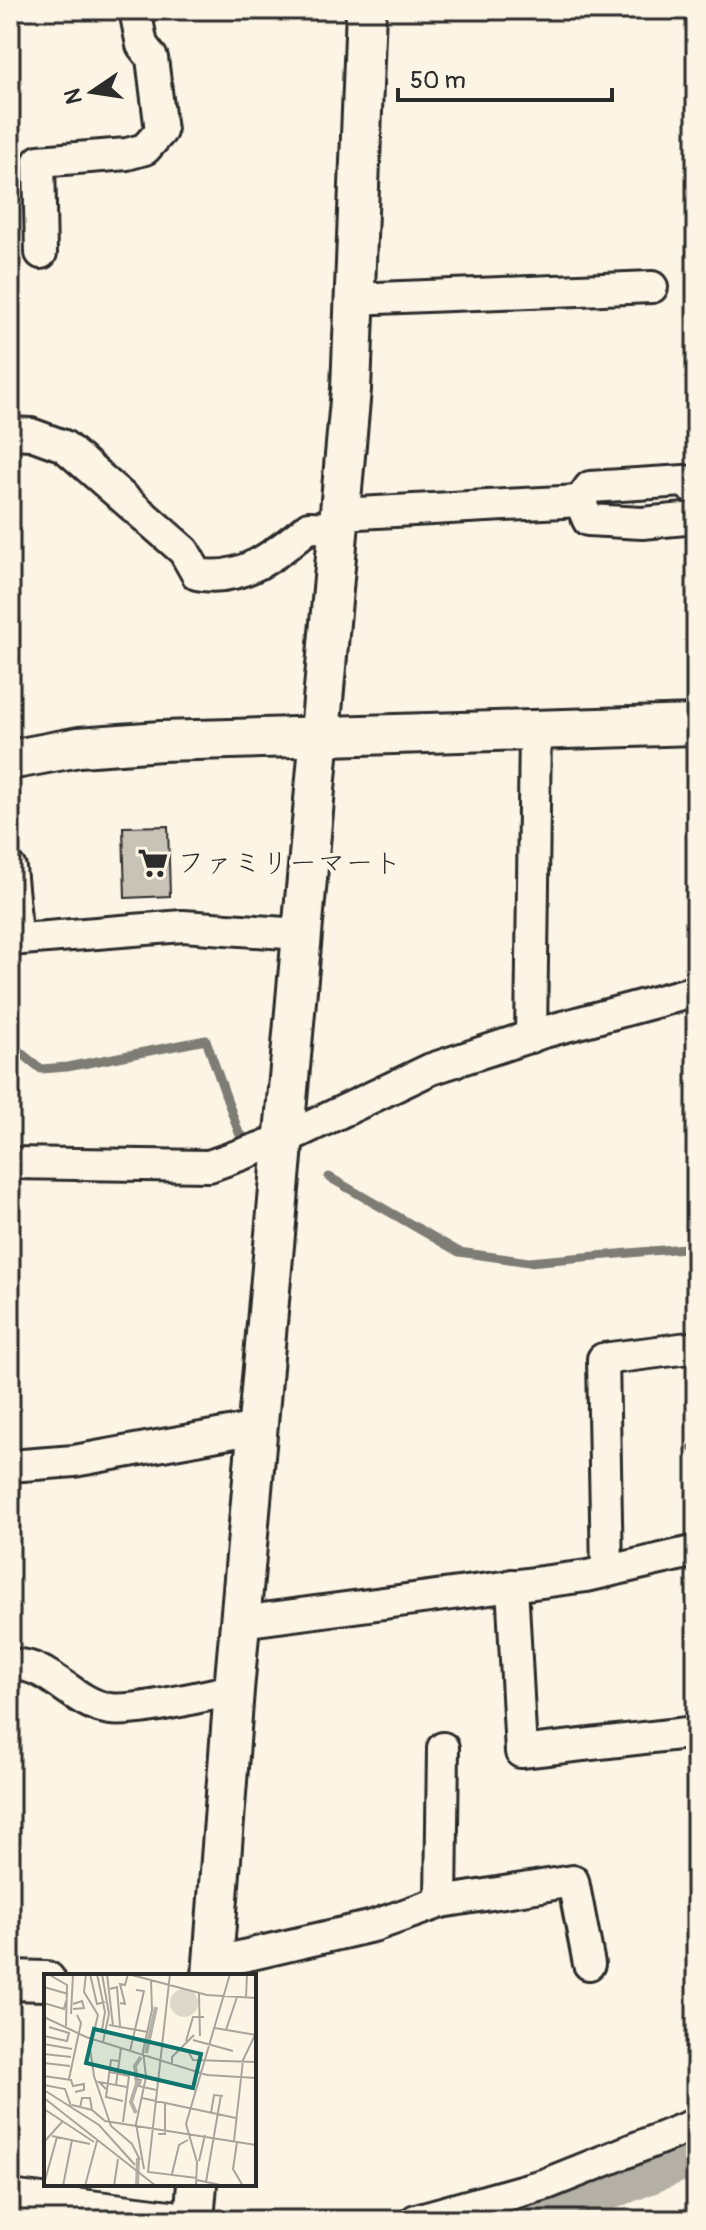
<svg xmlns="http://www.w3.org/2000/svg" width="706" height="2230" viewBox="0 0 706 2230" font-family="Pangolin,'Klee One',sans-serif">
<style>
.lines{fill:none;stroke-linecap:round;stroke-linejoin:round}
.stream{stroke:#7d7b74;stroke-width:9}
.river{stroke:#b4b0a5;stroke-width:52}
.building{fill:#c8c3b7;stroke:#2b2b2b;stroke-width:2}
.minor-casing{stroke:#2b2b2b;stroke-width:36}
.tertiary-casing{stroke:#2b2b2b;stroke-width:44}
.minor{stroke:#fcf5e5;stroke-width:30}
.tertiary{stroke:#fcf5e5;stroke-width:38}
.labels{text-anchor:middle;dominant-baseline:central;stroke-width:8;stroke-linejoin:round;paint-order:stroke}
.poi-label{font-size:28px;fill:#2b2b2b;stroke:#fcf5e5;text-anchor:start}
.inset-river{fill:none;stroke:#b4b0a5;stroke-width:4}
.inset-road{fill:none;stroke:#a8a49b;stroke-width:2}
.view{fill:#0f766e;fill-opacity:0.15;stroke:#0f766e;stroke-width:4}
.inset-edge{fill:none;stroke:#2b2b2b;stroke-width:4}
</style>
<rect width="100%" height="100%" fill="#fcf5e5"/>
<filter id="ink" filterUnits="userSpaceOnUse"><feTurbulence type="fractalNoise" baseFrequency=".0125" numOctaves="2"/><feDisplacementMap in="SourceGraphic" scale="16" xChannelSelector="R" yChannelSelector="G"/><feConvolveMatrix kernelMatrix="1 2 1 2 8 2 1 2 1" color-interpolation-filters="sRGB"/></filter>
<g filter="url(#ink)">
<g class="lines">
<g class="stream">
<polyline points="10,1044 41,1069 67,1067 206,1040 239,1133 244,1137"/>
<polyline points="329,1177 459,1252 529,1262 696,1247"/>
<polyline points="692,1448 696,1448"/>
</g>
<g class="river">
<polyline points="10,2218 43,2220"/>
<polyline points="517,2220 696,2149"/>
</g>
</g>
<polygon class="building" points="168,826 170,896 125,898 123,827"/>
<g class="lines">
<g class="minor-casing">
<g id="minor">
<polyline points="41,253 39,161 127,154 145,149 161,131 152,58 142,45 135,10"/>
<polyline points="353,299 652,287"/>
<path d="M10,433L31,434L64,446L184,551L197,574C242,583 276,554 309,527L340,528"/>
<polyline points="580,501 588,520 642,523 696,518"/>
<polyline points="580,501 590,487 684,481 696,491"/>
<polyline points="340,514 580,501"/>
<polyline points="10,868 17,939"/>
<polyline points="10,940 183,926 300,934"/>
<polyline points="531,1037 535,731"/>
<polyline points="10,1163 209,1166 282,1140 431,1069 544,1032 696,991"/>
<polyline points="10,1466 74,1461 257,1428"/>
<polyline points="607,1571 603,1359 696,1347"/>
<polyline points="512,1585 521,1752 696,1732"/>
<polyline points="240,1622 587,1576 696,1551"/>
<path d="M10,1665C49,1661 72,1704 110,1709C135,1713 206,1695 234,1690"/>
<polyline points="441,1902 443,1748"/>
<polyline points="213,1963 373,1926 441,1902 573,1881 589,1964"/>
<polyline points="10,2196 202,2220"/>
<polyline points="416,2220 546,2184 696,2124"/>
</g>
</g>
<g class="tertiary-casing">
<g id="tertiary">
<polyline points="10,760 79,747 161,741 696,725"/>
<polyline points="212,1976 234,1690 351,389 366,10"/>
<polyline points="10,1980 46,1981"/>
<polyline points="194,2220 197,2184"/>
</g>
</g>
<use href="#minor" class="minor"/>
<use href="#tertiary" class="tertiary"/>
</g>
</g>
<defs>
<g id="supermarket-bare" transform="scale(2.4)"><path d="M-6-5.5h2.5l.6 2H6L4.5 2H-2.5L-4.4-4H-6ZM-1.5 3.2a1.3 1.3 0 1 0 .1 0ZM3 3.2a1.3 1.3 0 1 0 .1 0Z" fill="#2b2b2b" stroke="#fcf5e5" stroke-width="2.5" paint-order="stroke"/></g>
</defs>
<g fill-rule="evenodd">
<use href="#supermarket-bare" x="153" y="863"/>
</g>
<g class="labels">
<g class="poi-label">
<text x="177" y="863">ファミリーマート</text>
</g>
</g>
<g transform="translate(44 1974)">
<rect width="212" height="212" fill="#fcf5e5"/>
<path d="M126 29a14 14 0 1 1 28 0a14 14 0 1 1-28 0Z" fill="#ded8ca"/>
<path class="inset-river" d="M102,79L112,33M92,139L87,128L93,109L91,92L97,83M93,212L94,184"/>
<path class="inset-road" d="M4,0L23,11L22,52M42,0L40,18L54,41L46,75L50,102L67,152L88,170L96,186M46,0L53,30L61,28M53,0L61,38L58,56L63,57M58,0L65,40L59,68M63,0L69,52M84,0L163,21L212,24M126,0L104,198L153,204M0,13L24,20M66,15L73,13L76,52M155,20L156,62M202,24L203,0M0,29L20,35L22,27M76,29L81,30L76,10L81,11L84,0M29,30L38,27L40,34L29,35M27,40L29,0M0,43L42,63L163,101L212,104M65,51L104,58M171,54L212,61M182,56L193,23M0,62L23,67L25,59L5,53M149,66L189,77M142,67L149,43H160M0,70L28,75M86,77L100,17L92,16M145,79L149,86L212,88M0,80L27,83M75,87L67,86L62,123L79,127M0,89L26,92M128,90V83L150,61M66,98L85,102L79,148M0,102L27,106L29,112L40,110V116L31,118M25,105L37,49L33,41M91,105L97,106L95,112L112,116M0,111L21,115L27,132M72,111L77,74M0,116L55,151L91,191M63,116L55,108L83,113M0,124L112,212M98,124L192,144M28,131L48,136L61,147L212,171M36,134L38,124H46L48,136M0,135L50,168M167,139L170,121L179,122M114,160H121V130M8,162L46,170M190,167L199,86L212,59M0,168L18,148M193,168L189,195L199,212M155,187L161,161M100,195L92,150L102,103L99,77L108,36L107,6M128,200L135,171L144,166M153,206L181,212M162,208L177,121M0,210L13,163M19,212L28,166M41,212L53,167M70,212L74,185M152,212L153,188L142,150L186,0"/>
<path class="view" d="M50,55L157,80L149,114L42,89Z"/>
<rect width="212" height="212" class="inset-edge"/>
</g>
<rect width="706" height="2230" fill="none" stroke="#fcf5e5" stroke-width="40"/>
<rect x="20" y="20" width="666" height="2190" fill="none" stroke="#2b2b2b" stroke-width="3" filter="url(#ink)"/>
<g transform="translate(92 92) rotate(257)" stroke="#fcf5e5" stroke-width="6" paint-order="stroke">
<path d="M0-6L14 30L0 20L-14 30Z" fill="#2b2b2b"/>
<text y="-12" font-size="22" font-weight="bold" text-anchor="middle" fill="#2b2b2b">N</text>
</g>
<path d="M398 88v12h214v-12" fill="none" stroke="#2b2b2b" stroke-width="4"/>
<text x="410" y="88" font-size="24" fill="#2b2b2b" stroke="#fcf5e5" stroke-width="6" paint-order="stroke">50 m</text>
</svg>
